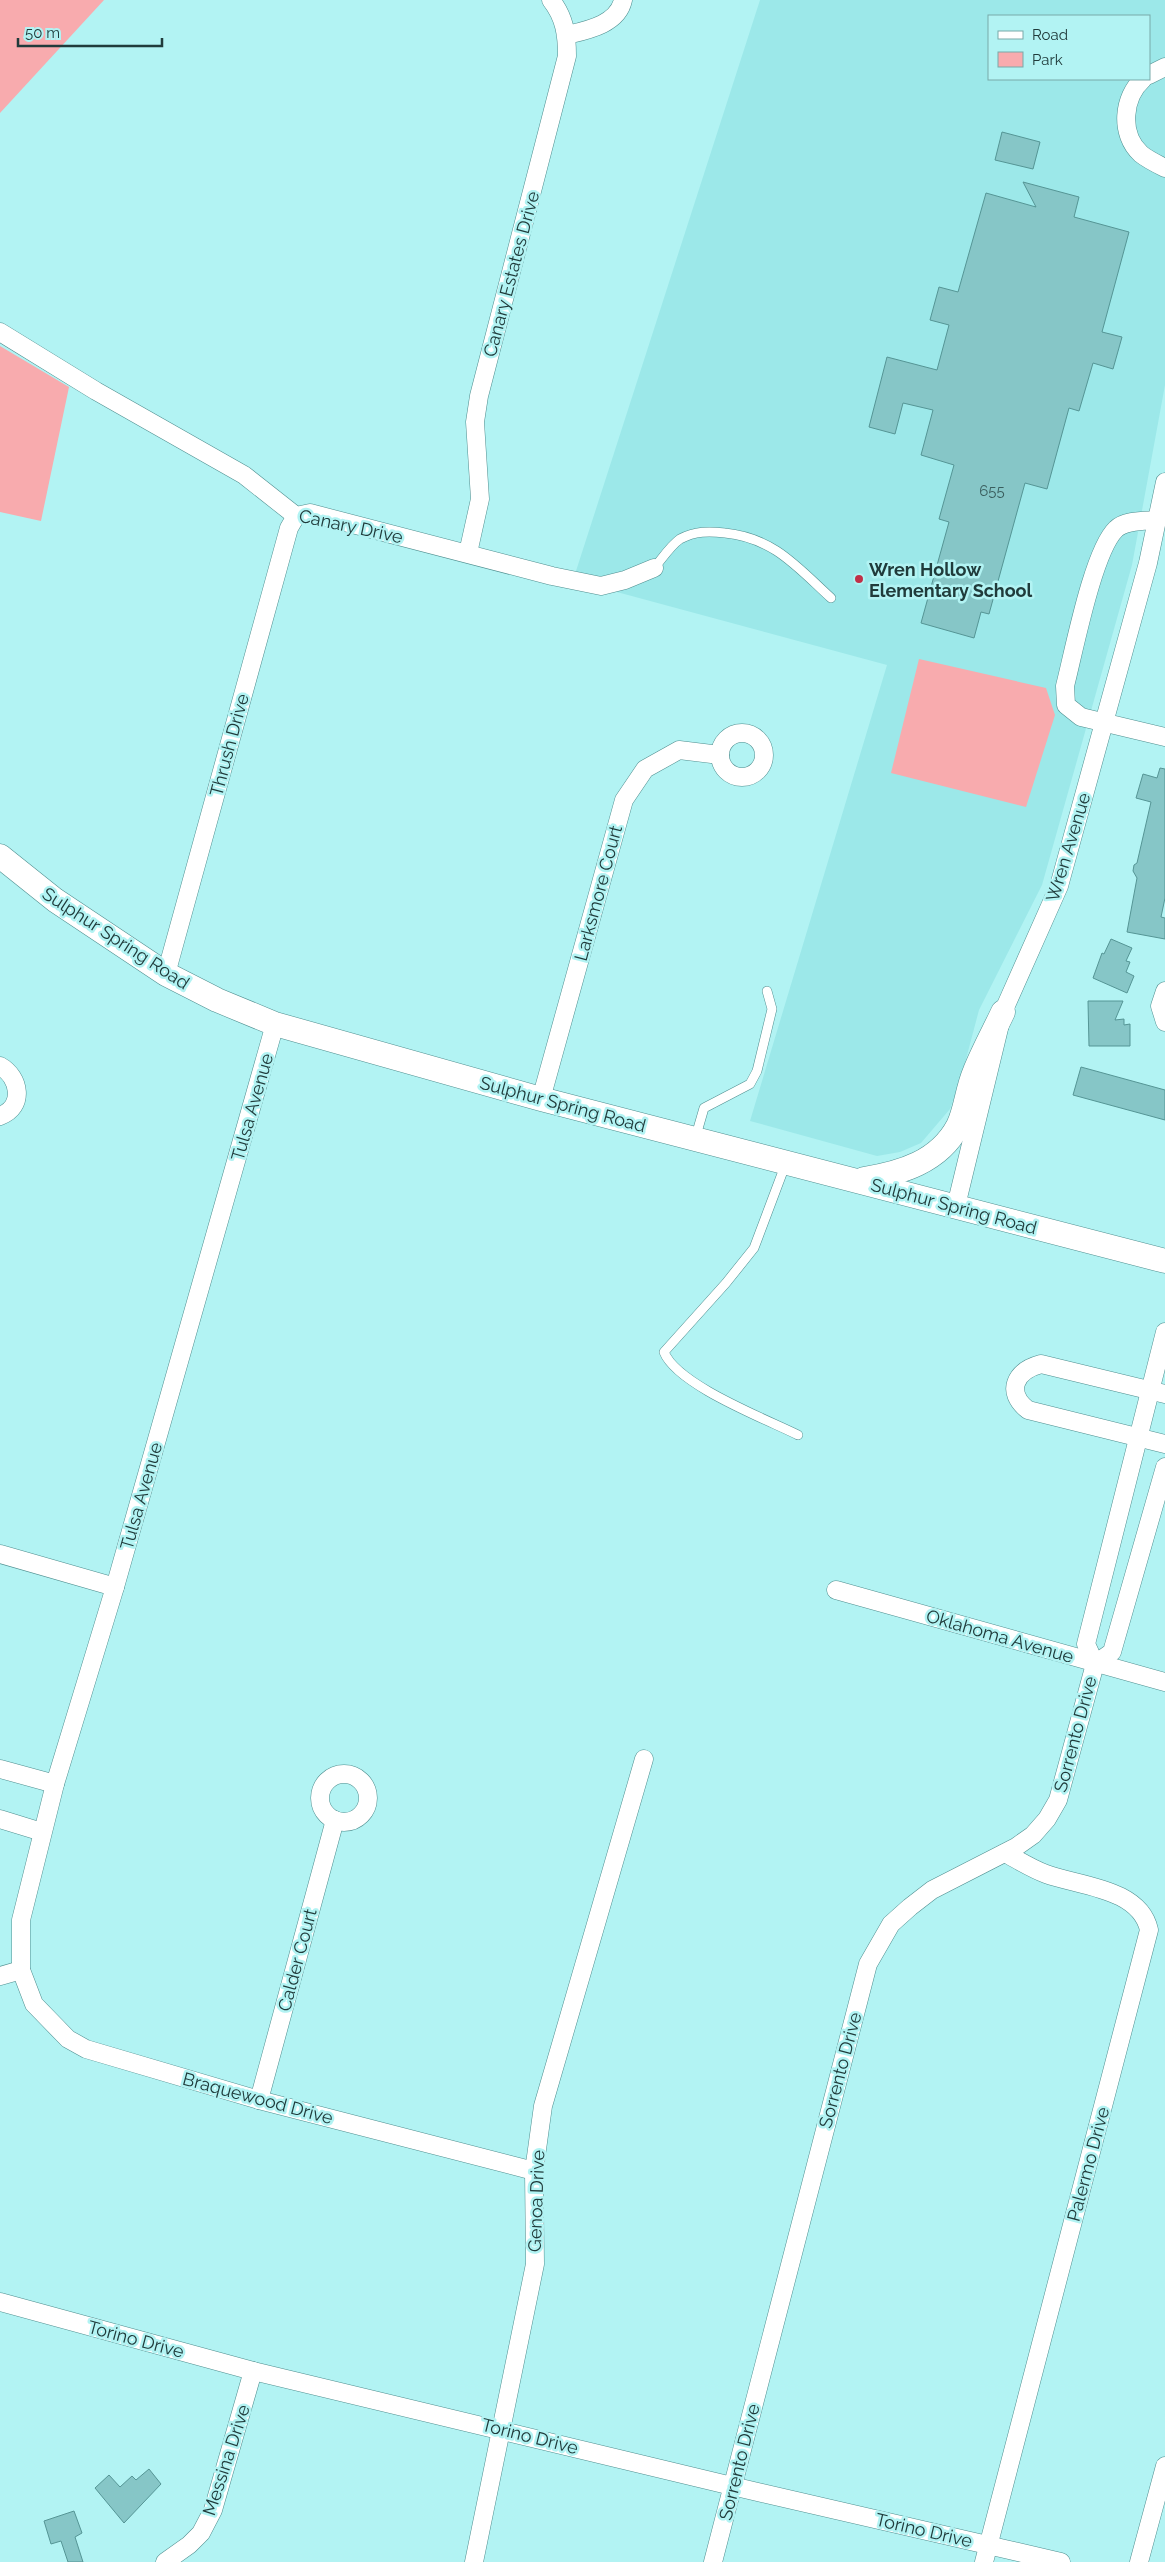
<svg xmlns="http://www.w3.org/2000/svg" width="1165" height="2562" viewBox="0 0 1165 2562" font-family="Raleway,sans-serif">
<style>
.built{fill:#9ce8e9;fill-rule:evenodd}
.green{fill:#f8abae}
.building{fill:#86c6c7;stroke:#559595}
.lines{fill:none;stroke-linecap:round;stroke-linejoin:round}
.lane-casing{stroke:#4f8e8f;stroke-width:10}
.street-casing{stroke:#4f8e8f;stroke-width:19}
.secondary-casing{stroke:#4f8e8f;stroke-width:25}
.lane{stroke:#fff;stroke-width:9}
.street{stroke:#fff;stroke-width:18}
.secondary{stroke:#fff;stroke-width:24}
.poi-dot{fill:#c03048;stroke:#b2f3f3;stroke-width:2}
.labels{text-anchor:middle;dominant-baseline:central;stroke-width:5;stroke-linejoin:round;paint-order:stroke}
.number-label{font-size:15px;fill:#3a5e5e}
.street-label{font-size:18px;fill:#203b3b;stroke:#b2f3f3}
.poi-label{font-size:18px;font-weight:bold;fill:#203b3b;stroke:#b2f3f3;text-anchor:start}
</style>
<rect width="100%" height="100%" fill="#b2f3f3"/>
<path class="built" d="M760,0H1165V385L1132,565L1042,885L979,1010L961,1078L950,1109L921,1143L900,1152L877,1156L750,1121L887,665L602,588L576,571ZM989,16H1149V79H989Z"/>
<g class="green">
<polygon points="0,0 104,0 0,113"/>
<polygon points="0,346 69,387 41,521 0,512"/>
<polygon points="919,659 1046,688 1055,715 1026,807 891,773"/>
</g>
<g class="building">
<polygon points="1002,132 1040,142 1033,169 995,160"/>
<polygon points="1023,182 1079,197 1074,217 1129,232 1102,332 1122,337 1113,369 1093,363 1079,411 1069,408 1047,489 1025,483 989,614 981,612 974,638 921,623 949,522 939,519 954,465 921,455 933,410 903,403 895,434 869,427 887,357 937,370 949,325 930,320 939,287 958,292 986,193 1036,207"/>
<polygon points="1160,768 1165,769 1165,898 1161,917 1165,918 1165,939 1127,932 1137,878 1133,871 1134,865 1137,863 1151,802 1136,798 1143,774 1157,778"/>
<polygon points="1111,939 1132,948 1126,961 1130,962 1126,972 1134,976 1127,993 1093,978 1102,953 1104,954"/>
<polygon points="1088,1001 1123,1001 1115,1020 1124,1019 1124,1025 1130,1024 1130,1046 1089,1046"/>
<polygon points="1081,1067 1165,1090 1165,1120 1073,1095"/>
<polygon points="149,2469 161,2484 124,2523 95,2488 109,2475 120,2487 132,2476 136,2480"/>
<polygon points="74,2511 82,2533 75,2537 83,2562 68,2562 61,2541 51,2544 44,2521"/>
</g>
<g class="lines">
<g class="lane-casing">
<g id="lane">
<path d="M654,568C662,559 670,546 680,539C695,531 709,531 725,533C774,538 797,567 831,598"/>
<polyline points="695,1139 704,1108 750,1084 757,1071 772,1009 767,991"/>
<path d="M786,1163L754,1248L726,1283L664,1352C677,1385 766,1419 798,1435"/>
</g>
</g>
<g class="street-casing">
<g id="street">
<path d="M567,35C588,30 618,24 623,0"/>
<polyline points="1149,75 1165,67"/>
<path d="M1143,79C1123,97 1119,134 1141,154C1147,159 1157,164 1165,168"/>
<polyline points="0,332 96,391 244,475 296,516 310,513 552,576 601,586 625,580 654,568"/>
<path d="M1157,520C1145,521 1125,520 1116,529C1093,551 1074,651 1065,686L1066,705L1081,717L1165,737"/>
<path d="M468,553L480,499L475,422L479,396L567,56C567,35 565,18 551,0"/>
<circle cx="742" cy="755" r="22"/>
<polyline points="166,974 289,528 296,516"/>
<polyline points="1165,991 1160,1006 1165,1022"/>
<polyline points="275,1024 115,1587 55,1784 21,1920 21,1970 34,2004 68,2039 86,2049 259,2100 534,2171"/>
<path d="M0,1066C20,1077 25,1107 0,1116"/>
<polyline points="541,1099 624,800 645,769 679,750 720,755"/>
<polyline points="956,1206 1003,1012 1059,886 1148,563 1165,482"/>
<path d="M1165,1394L1041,1364C1015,1371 1005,1392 1028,1410L1165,1444"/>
<polyline points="0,1554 115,1587"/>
<polyline points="836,1590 1165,1682"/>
<polyline points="1095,1664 1112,1652 1165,1467"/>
<polyline points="0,1769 55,1784"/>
<circle cx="344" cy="1798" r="24"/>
<polyline points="0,1819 42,1832"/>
<polyline points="0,1976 21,1970"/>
<polyline points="259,2100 335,1820"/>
<polyline points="0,2302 253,2371 732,2486 1061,2562"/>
<polyline points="165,2562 189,2545 201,2533 213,2510 253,2371"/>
<polyline points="474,2562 535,2264 534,2171 543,2106 644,1759"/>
<polyline points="713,2562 868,1964 891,1924 910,1907 932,1890 1016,1847 1033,1835 1047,1819 1058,1800 1095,1664 1086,1644 1165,1332"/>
<path d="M984,2562L1149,1930C1140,1888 1079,1886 1046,1874C1032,1869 1018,1860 1005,1853"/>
<polyline points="1139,2562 1165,2466"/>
</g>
</g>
<g class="secondary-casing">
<g id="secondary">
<polyline points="0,856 55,900 166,974 217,1000 275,1024 541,1099 1165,1261"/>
<path d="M864,1179C901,1173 939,1162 958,1126C966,1110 967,1089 975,1071C983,1051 994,1031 1003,1012"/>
</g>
</g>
<use href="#lane" class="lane"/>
<use href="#street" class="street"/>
<use href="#secondary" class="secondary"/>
</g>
<circle class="poi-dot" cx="859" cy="579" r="5"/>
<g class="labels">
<g class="number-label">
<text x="992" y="491">655</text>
</g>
<g class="street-label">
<text transform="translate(511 274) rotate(-75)">Canary Estates Drive</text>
<text transform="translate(351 526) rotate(12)">Canary Drive</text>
<text transform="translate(229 745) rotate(-75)">Thrush Drive</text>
<text transform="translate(1068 847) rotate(-73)">Wren Avenue</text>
<text transform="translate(598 893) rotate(-75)">Larksmore Court</text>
<text transform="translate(116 938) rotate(33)">Sulphur Spring Road</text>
<text transform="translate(563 1104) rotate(15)">Sulphur Spring Road</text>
<text transform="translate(252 1107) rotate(-74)">Tulsa Avenue</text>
<text transform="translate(954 1206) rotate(15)">Sulphur Spring Road</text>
<text transform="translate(141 1496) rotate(-74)">Tulsa Avenue</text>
<text transform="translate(1000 1636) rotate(16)">Oklahoma Avenue</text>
<text transform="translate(1075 1734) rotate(-75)">Sorrento Drive</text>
<text transform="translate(297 1960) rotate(-75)">Calder Court</text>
<text transform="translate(840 2070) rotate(-75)">Sorrento Drive</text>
<text transform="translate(258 2098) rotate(15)">Braquewood Drive</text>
<text transform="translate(1088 2164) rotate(-75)">Palermo Drive</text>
<text transform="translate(536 2201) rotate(-88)">Genoa Drive</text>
<text transform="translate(136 2339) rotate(15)">Torino Drive</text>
<text transform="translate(530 2436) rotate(14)">Torino Drive</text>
<text transform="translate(226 2460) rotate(-72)">Messina Drive</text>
<text transform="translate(739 2462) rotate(-76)">Sorrento Drive</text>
<text transform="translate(924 2530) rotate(13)">Torino Drive</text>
</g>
<g class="poi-label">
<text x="869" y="569">Wren Hollow<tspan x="869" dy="21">Elementary School</tspan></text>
</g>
</g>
<rect x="988" y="15" width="162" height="65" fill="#b2f3f3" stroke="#78a9a9"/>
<rect x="998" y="31" width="25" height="8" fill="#ffffff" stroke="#78a9a9"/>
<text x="1032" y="40" font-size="15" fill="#203b3b">Road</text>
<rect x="998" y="52" width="25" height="15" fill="#f8abae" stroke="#78a9a9"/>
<text x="1032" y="65" font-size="15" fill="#203b3b">Park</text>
<path d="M18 38v8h144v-8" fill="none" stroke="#203b3b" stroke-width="2.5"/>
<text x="25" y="38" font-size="15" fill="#203b3b" stroke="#b2f3f3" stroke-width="4" paint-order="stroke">50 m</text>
</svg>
